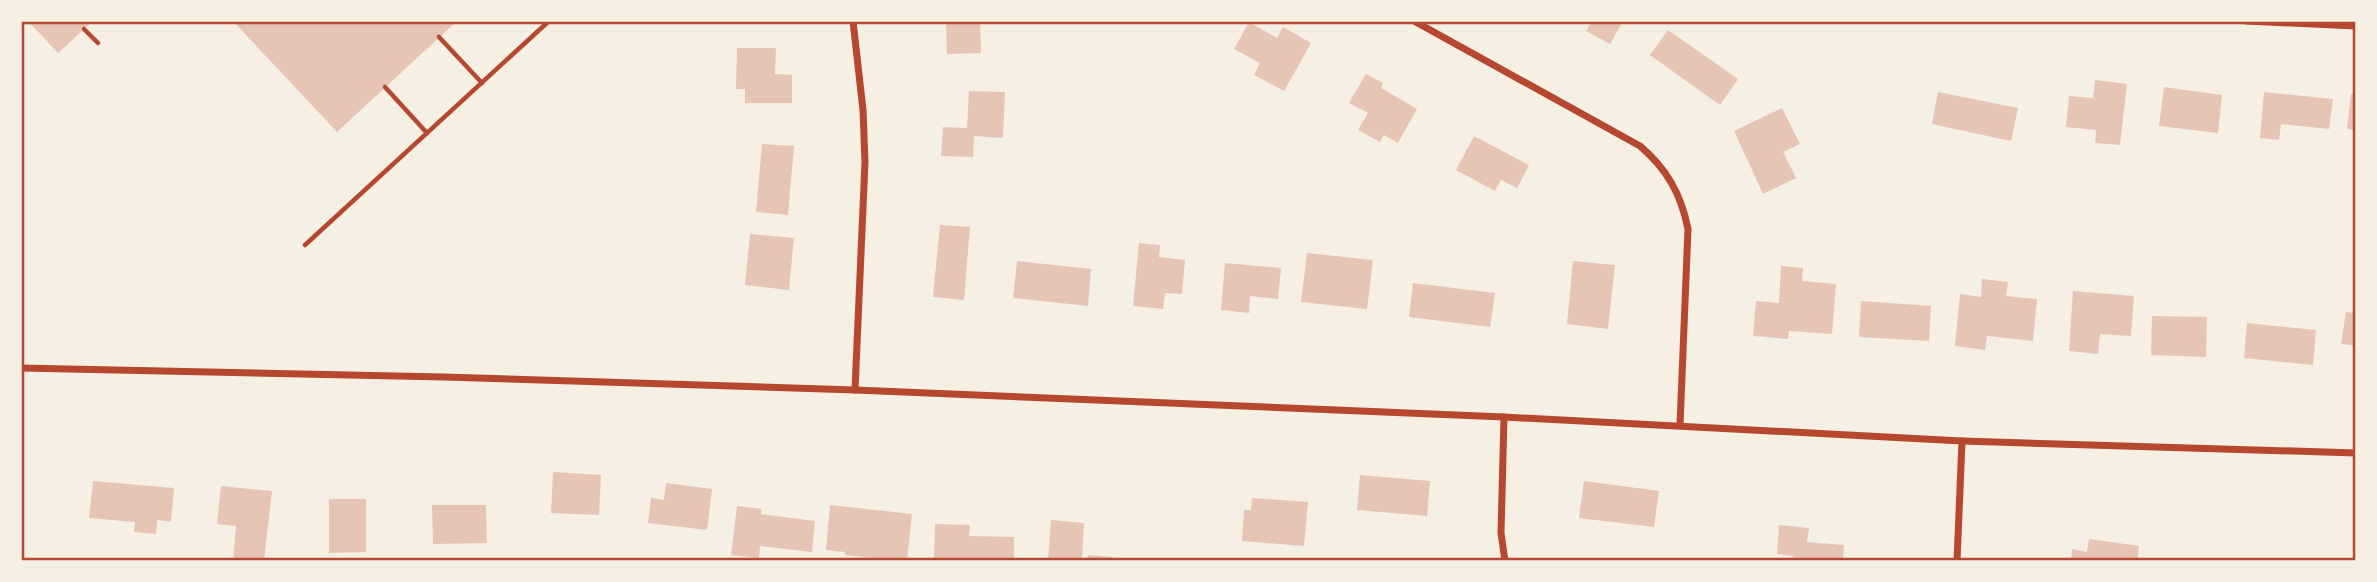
<svg xmlns="http://www.w3.org/2000/svg" width="2377" height="582" viewBox="0 0 2377 582" font-family="Figtree,sans-serif">
<style>
.building{fill:#e6c5b7}
.lines{fill:none;stroke-linecap:round;stroke-linejoin:round}
.path{stroke:#b5482f;stroke-width:4.5}
.minor{stroke:#b5482f;stroke-width:7}
.neatline{fill:none;stroke:#b5482f;stroke-width:2.5}
</style>
<rect width="100%" height="100%" fill="#f6efe4"/>
<g class="building">
<polygon points="28,21 93,21 58,53"/>
<polygon points="233,21 457,21 337,132"/>
<polygon points="946,21 980,21 981,53 947,54"/>
<polygon points="1592,21 1623,21 1610,44 1586,31"/>
<polygon points="1249,22 1277,38 1283,27 1311,43 1284,91 1254,75 1260,63 1234,49"/>
<polygon points="1668,30 1738,79 1720,105 1650,55"/>
<polygon points="737,48 776,48 775,74 792,75 792,103 745,103 745,89 736,89"/>
<polygon points="1366,74 1383,83 1381,88 1417,109 1398,143 1384,135 1380,142 1358,130 1368,113 1349,103"/>
<polygon points="2095,80 2127,84 2120,145 2095,143 2096,130 2066,127 2069,96 2093,98"/>
<polygon points="2164,87 2222,95 2218,133 2159,126"/>
<polygon points="969,91 1005,92 1003,138 974,136 973,157 941,156 943,127 967,128"/>
<polygon points="1938,92 2018,108 2011,141 1932,124"/>
<polygon points="2264,92 2333,99 2329,129 2281,124 2279,140 2260,138"/>
<polygon points="2351,94 2356,95 2356,130 2347,129"/>
<polygon points="1782,108 1800,144 1783,152 1796,178 1763,194 1734,131"/>
<polygon points="1474,136 1529,165 1517,188 1501,180 1495,191 1456,170"/>
<polygon points="762,144 794,146 788,215 756,212"/>
<polygon points="940,225 970,227 964,300 933,297"/>
<polygon points="750,234 794,238 789,290 745,285"/>
<polygon points="1139,243 1160,245 1159,257 1185,260 1182,294 1165,293 1163,309 1133,306"/>
<polygon points="1307,253 1373,260 1367,309 1301,302"/>
<polygon points="1017,261 1091,269 1088,306 1013,298"/>
<polygon points="1573,261 1615,265 1608,329 1567,324"/>
<polygon points="1225,263 1281,268 1278,299 1250,296 1249,313 1221,310"/>
<polygon points="1781,266 1803,268 1802,281 1836,284 1832,334 1789,331 1788,339 1753,336 1756,301 1779,303"/>
<polygon points="1982,279 2008,282 2006,296 2037,299 2033,341 1987,336 1985,350 1955,346 1960,294 1981,297"/>
<polygon points="1413,283 1495,293 1490,327 1409,317"/>
<polygon points="2073,291 2134,296 2131,336 2100,334 2098,354 2069,351"/>
<polygon points="1861,301 1931,306 1929,341 1859,337"/>
<polygon points="2346,312 2356,313 2356,346 2341,344"/>
<polygon points="2152,316 2207,317 2206,357 2151,355"/>
<polygon points="2247,323 2316,330 2313,365 2244,358"/>
<polygon points="553,472 601,475 599,515 551,513"/>
<polygon points="1360,475 1430,481 1427,516 1357,510"/>
<polygon points="93,481 174,488 171,522 157,520 156,534 134,532 135,522 89,518"/>
<polygon points="1584,481 1659,491 1654,527 1579,518"/>
<polygon points="666,483 712,489 707,530 648,523 651,498 664,500"/>
<polygon points="221,486 272,491 264,561 233,561 236,526 217,524"/>
<polygon points="1252,498 1308,502 1304,546 1242,541 1244,510 1251,510"/>
<polygon points="329,499 366,499 366,552 329,553"/>
<polygon points="432,505 486,505 487,543 433,544"/>
<polygon points="830,505 912,514 907,561 881,561 882,559 845,555 845,552 826,550"/>
<polygon points="737,506 762,509 761,514 815,521 812,552 760,546 759,558 731,555"/>
<polygon points="1051,520 1084,523 1082,561 1048,561"/>
<polygon points="935,524 970,525 969,536 1014,537 1014,561 934,561"/>
<polygon points="1779,525 1809,528 1807,542 1844,545 1843,561 1792,561 1793,556 1777,554"/>
<polygon points="2089,539 2139,546 2137,561 2071,561 2072,549 2087,552"/>
<polygon points="1088,555 1113,557 1113,561 1088,561"/>
</g>
<g class="lines">
<g class="path">
<polyline points="84,29 98,43"/>
<polyline points="439,37 482,83"/>
<polyline points="385,87 427,133"/>
<polyline points="305,245 549,21"/>
</g>
<g class="minor">
<polyline points="853,21 863,110 865,162 855,390"/>
<path d="M1414,21L1640,146C1667,169 1681,194 1688,229L1680,425"/>
<polyline points="2246,21 2356,26"/>
<polyline points="21,368 444,377 855,390 1504,417 1962,441 2356,453"/>
<polyline points="1504,417 1501,533 1505,561"/>
<polyline points="1957,561 1962,441"/>
</g>
</g>
<rect width="2377" height="582" fill="none" stroke="#f6efe4" stroke-width="46"/>
<rect x="23" y="23" width="2331" height="536" class="neatline"/>
</svg>
